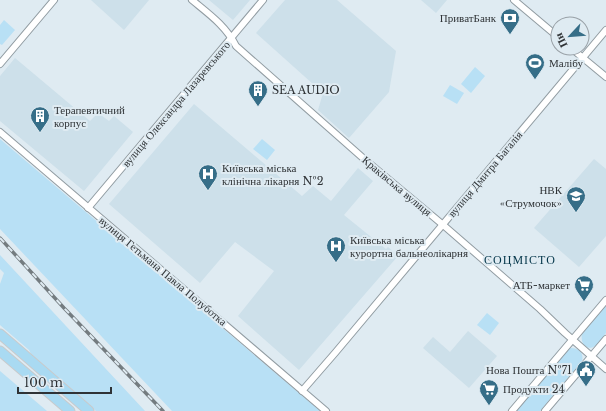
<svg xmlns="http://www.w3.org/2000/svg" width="606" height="411" viewBox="0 0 606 411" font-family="'Libre Baskerville',serif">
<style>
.built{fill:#cde0ea}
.green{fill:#b8e0f5}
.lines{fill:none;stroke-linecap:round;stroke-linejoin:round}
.minor-casing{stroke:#919ca2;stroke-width:8}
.primary-casing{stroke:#c9cacb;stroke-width:11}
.minor{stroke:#fff;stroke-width:6}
.primary{stroke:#a9daf2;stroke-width:9}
.rail-casing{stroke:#747c80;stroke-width:3.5}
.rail{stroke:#dfebf2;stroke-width:2;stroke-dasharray:6;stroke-linecap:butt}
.labels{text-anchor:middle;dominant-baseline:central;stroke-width:4;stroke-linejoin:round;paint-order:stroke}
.poi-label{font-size:11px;fill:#2f3336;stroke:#dfebf2;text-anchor:start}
.street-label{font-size:11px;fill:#2f3336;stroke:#dfebf2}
.neighbourhood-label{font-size:12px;letter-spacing:1px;fill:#033549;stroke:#dfebf2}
</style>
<rect width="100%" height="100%" fill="#dfebf2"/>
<g class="built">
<polygon points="91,0 149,0 124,30"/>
<polygon points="209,0 250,0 233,20"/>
<polygon points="285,0 337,0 396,51 389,92 349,138 318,110 323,93 256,33"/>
<polygon points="421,0 447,0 436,13"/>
<polygon points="15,58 90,121 98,113 109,121 114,116 133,132 84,191 0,121 0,76"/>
<polygon points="194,104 302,196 313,186 331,201 358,168 373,181 344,215 386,249 388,247 398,256 299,370 238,316 274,271 235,242 200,283 109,204"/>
<polygon points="594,159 606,169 606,236 579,267 534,228"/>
<polygon points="468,331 497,356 469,388 423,348 433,337 450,352"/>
</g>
<g class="green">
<polygon points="4,20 15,30 2,45 0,44 0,25"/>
<polygon points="475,67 485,76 471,93 461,84"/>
<polygon points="450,85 464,93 457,104 443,96"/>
<polygon points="0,139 320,411 172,411 0,229"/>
<polygon points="262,139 275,150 267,160 253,149"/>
<polygon points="0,255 145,411 96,411 33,358 29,350 0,325 0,284 4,273 0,269"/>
<path d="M606,306V333C603,337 599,343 595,346C586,352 580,342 582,334Z"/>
<polygon points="487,313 499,323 490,335 477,325"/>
<path d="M571,348C579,348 584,353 582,361L540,411H516L568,349Z"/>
<polygon points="0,371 47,411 0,411"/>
</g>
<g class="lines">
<g class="minor-casing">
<g id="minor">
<path d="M192,0C209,14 226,26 236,46L363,158L442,224L540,309L565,333L606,369"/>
<polyline points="514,0 558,37"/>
<polyline points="571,48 606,77"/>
<polyline points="0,64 54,0"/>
<polyline points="0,132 326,411"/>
<polyline points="88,208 263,0"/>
<polyline points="302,391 335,353 606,30"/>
<polyline points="512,411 606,300"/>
<polyline points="545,411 606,339"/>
</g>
</g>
<g class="primary-casing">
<g id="primary">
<polyline points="0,334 89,411"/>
<polyline points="0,351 70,411"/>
</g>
</g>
<use href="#minor" class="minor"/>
<use href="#primary" class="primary"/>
<g class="rail-casing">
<polyline id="rail" points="0,238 64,308 163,411"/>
</g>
<use href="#rail" class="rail"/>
</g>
<defs>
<g id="bank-pin" transform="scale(1)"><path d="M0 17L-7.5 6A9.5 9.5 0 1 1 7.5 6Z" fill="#366e88" stroke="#dfebf2"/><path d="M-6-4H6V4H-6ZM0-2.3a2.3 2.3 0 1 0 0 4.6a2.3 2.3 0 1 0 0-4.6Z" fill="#fff"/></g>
<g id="stadium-pin" transform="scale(1)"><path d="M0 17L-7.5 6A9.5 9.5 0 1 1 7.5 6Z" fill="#366e88" stroke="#dfebf2"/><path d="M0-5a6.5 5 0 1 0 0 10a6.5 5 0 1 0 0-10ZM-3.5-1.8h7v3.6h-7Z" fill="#fff"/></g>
<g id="building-pin" transform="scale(1)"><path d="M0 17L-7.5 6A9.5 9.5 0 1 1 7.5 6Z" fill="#366e88" stroke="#dfebf2"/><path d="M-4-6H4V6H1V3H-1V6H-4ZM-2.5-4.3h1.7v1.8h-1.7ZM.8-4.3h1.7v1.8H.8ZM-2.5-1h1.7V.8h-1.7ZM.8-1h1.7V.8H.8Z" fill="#fff"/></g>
<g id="hospital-pin" transform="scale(1)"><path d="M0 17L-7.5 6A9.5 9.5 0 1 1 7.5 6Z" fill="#366e88" stroke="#dfebf2"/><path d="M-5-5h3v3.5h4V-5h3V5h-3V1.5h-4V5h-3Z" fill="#fff"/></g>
<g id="school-pin" transform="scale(1)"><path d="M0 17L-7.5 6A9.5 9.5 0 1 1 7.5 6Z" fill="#366e88" stroke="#dfebf2"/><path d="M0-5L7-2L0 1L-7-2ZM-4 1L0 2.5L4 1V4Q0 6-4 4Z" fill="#fff"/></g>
<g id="supermarket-pin" transform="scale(1)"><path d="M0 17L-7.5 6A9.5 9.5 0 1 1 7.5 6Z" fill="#366e88" stroke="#dfebf2"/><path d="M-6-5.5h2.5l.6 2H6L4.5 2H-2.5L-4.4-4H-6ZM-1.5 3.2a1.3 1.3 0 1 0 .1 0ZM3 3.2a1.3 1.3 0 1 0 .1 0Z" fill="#fff"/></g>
<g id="civic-pin" transform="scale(1)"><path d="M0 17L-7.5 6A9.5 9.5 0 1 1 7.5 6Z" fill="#366e88" stroke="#dfebf2"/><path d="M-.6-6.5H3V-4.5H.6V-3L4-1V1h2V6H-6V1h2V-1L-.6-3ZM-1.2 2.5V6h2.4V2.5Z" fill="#fff"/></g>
</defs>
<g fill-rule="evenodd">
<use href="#bank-pin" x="510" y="18"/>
<use href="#stadium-pin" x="535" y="63"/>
<use href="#building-pin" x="258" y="90"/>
<use href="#building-pin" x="40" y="116"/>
<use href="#hospital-pin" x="208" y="174"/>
<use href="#school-pin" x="576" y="196"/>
<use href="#hospital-pin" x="336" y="246"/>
<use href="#supermarket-pin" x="584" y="285"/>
<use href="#civic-pin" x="586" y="370"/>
<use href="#supermarket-pin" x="489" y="389"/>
</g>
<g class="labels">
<g class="poi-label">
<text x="496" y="18" text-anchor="end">ПриватБанк</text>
<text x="549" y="63">Малібу</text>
<text x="272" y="90">SEA AUDIO</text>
<text x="54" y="110">Терапевтичний<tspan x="54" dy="13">корпус</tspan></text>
<text x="222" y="168">Київська міська<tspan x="222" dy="13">клінічна лікарня №2</tspan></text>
<text x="562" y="190" text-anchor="end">НВК<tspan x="562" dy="13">«Струмочок»</tspan></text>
<text x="350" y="240">Київська міська<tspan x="350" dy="13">курортна бальнеолікарня</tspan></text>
<text x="570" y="285" text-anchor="end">АТБ-маркет</text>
<text x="572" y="370" text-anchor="end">Нова Пошта №71</text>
<text x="503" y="389">Продукти 24</text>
</g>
<g class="street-label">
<text transform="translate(176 104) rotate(-50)">вулиця Олександра Лазаревського</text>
<text transform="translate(485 174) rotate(-50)">вулиця Дмитра Багалія</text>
<text transform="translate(397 186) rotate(40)">Краківська вулиця</text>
<text transform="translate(163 271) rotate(40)">вулиця Гетьмана Павла Полуботка</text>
</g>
<g class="neighbourhood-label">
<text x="520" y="259">СОЦМІСТО</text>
</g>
</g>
<g transform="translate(570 36) rotate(244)"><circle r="19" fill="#dfebf2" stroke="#99a1a7"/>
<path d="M0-3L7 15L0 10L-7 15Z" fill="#366e88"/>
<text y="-6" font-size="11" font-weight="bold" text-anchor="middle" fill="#2f3336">Пн</text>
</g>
<path d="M18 387v6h93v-6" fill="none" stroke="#2f3336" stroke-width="2"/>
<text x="24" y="387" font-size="12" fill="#2f3336" stroke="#dfebf2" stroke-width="3" paint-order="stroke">100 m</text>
</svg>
